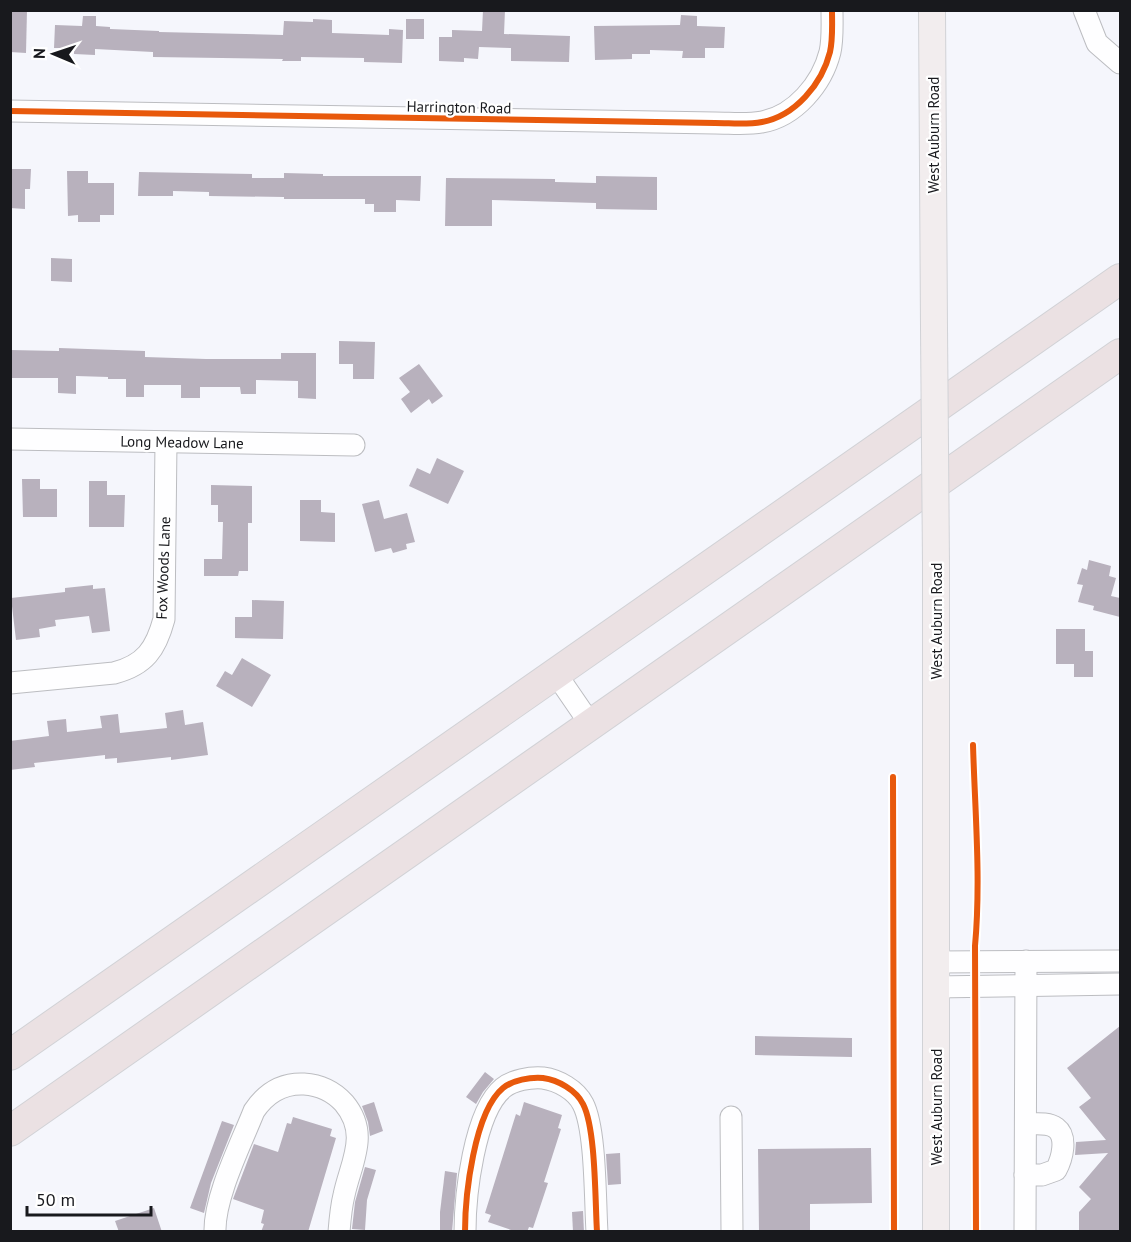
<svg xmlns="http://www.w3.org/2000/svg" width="1131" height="1242" viewBox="0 0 1131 1242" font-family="'PT Sans',sans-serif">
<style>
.building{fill:#b8b1bd}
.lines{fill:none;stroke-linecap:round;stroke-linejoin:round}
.minor-casing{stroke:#bcbdc1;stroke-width:23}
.major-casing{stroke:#d1d2d6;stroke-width:28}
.highway-casing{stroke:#d1d2d6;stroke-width:32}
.minor{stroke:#fefeff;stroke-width:21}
.major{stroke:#f2edee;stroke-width:26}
.highway{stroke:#ebe1e3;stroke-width:30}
.major-bridge-casing{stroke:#d1d2d6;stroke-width:28;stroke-linecap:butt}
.major-bridge{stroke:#f2edee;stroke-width:26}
.cycleway-casing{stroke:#fff;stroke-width:10}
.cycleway{stroke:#e8590c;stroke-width:6}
.labels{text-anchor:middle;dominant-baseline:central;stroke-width:4.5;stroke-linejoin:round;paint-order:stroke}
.street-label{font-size:15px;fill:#18191d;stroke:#fff}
</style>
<rect width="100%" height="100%" fill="#f5f6fc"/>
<g class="building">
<polygon points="10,10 27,10 26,53 10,52"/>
<polygon points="483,10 505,10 504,34 570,36 569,62 511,61 511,48 479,47 478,59 464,58 464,62 439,61 439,37 452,37 452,30 482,31"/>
<polygon points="681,15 697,16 697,26 725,27 724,48 705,48 705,58 682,58 683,51 650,50 650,54 632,54 632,59 595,60 594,26 680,25"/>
<polygon points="83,16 96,16 96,26 110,27 110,29 159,31 159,32 283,35 284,21 313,22 313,19 332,20 332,33 389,35 389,29 403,30 402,63 364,62 364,58 301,57 301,61 282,61 283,59 153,57 153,52 95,49 95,55 74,54 74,48 54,48 55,25 82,26"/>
<rect x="406" y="19" width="18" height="20"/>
<polygon points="11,169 31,169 30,189 25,189 25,209 10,208"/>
<polygon points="67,171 88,171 88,183 114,183 114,215 100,215 100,222 78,222 78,215 68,216"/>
<polygon points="139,172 252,174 252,178 284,178 284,173 323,174 323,176 421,176 420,201 396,200 396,212 374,212 374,204 365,204 365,199 284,199 284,197 209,196 209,192 173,191 173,196 138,196"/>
<polygon points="596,176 657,177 657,210 596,209 596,203 492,200 492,226 445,226 446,178 555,179 555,182 596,183"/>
<polygon points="51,258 72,259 72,282 51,281"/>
<polygon points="339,341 375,342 374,379 353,379 353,364 339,364"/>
<polygon points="59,348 145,351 145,357 206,359 281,359 281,353 316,353 316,399 298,398 298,381 256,380 256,394 241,394 240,387 200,387 200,398 181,398 181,385 144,385 144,397 126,397 126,379 108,379 108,377 76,376 76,394 58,393 58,378 10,378 10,350 59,351"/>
<polygon points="419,364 443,396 432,404 429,399 411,413 401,399 410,392 399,378"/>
<polygon points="437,458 464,471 448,504 409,486 417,468 430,474"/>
<polygon points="22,479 40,479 40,489 57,489 57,517 23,517"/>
<polygon points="89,481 107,481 107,495 125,495 124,527 89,527"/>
<polygon points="211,485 252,486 252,523 248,523 248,571 239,571 238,576 204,576 204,559 222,559 223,522 218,522 218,505 211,505"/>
<polygon points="300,500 321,500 321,512 335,513 335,542 300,541"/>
<polygon points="379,500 384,519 407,513 415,542 406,544 407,549 393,553 391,548 375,552 362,504"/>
<polygon points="1089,560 1111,566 1109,576 1116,578 1111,596 1120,598 1120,617 1093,610 1094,606 1078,602 1083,585 1077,584 1082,568 1087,570"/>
<polygon points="93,585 93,589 105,588 110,631 92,633 89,616 55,620 56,626 39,629 40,637 16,640 11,598 65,592 65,588"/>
<polygon points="252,600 284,601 283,639 235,638 235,617 252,617"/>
<polygon points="1056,629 1085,629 1085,651 1093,651 1093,677 1074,677 1074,664 1056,664"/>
<polygon points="242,658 271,675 252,707 216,686 225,671 232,675"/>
<polygon points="183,710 185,725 203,722 208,755 171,760 171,757 117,763 117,758 105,759 105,755 34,763 35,767 10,770 10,741 49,736 47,721 66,719 67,732 102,728 100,716 118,714 120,733 167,728 165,713"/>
<polygon points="1120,1026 1120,1232 1079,1232 1079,1212 1091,1199 1079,1187 1108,1153 1075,1155 1076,1142 1106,1140 1079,1107 1091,1098 1067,1068"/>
<polygon points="755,1036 852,1038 852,1057 755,1055"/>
<polygon points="485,1072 494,1079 483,1092 476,1104 466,1097"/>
<polygon points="374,1102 383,1131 370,1136 368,1122 362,1106"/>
<polygon points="524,1102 562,1115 558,1128 561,1129 544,1182 548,1183 533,1228 529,1227 527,1232 517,1232 488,1222 491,1215 485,1213 516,1114 520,1116"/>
<polygon points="293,1117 332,1129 330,1136 336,1138 308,1232 261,1232 264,1224 261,1223 264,1210 233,1199 254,1144 278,1152 287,1123 291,1124"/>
<polygon points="222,1121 234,1125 211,1183 204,1213 190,1208"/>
<polygon points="871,1148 872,1203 810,1204 810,1232 759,1232 758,1149"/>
<polygon points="620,1153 621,1184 608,1185 606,1154"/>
<polygon points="365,1167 376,1170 367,1200 365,1230 352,1229 355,1202"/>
<polygon points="445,1171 457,1173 452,1232 440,1232 440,1212"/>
<polygon points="154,1208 162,1232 119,1232 115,1221"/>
<polygon points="583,1211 584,1232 573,1232 572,1212"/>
</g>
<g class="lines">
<g class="minor-casing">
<g id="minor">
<polyline points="1084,10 1097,43 1120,63"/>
<path d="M10,111L715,123C731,123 746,125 762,122C795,116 822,84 830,52C833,39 832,24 832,10"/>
<polyline points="10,439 354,445"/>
<polyline points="556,674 591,725"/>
<path d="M10,683L114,673C145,665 156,649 164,619L166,442"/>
<polyline points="935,962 1120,961"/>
<polyline points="935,987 1120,984"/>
<polyline points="731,1117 732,1232"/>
<path d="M1025,1175H1042L1056,1170C1062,1159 1068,1137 1056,1128C1048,1122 1035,1124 1026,1124"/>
<path d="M215,1232C214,1197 241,1144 254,1111C266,1093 282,1083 304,1084C320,1085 333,1091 344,1103C370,1134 351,1162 344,1195C341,1207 340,1219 339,1232"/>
<path d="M465,1232C465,1196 474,1112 503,1088C513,1080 530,1077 543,1078C558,1080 576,1090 583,1104C596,1129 595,1201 597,1232"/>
<polyline points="1025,1232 1026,961"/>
</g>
</g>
<g class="major-casing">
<g id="major">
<polyline points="932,10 934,328"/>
<polyline points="936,565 936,1232"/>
</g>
</g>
<g class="highway-casing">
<g id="highway">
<polyline points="10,1055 1120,279"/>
<polyline points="10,1131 1120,354"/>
</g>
</g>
<use href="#minor" class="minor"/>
<use href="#major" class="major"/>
<use href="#highway" class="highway"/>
<g class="major-bridge-casing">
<polyline id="major-bridge" points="934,328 936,565"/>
</g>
<use href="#major-bridge" class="major-bridge"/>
<g class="cycleway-casing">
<g id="cycleway">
<path d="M10,111L715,123C731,123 746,125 762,122C795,116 822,84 830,52C833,39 832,24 832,10"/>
<path d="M973,745C975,812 981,880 975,946L976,1232"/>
<polyline points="893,777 894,1232"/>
<path d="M465,1232C465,1196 474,1112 503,1088C513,1080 530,1077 543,1078C558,1080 576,1090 583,1104C596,1129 595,1201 597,1232"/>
</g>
</g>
<use href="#cycleway" class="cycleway"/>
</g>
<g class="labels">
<g class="street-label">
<text transform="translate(459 107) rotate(1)">Harrington Road</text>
<text transform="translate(933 135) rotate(-90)">West Auburn Road</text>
<text transform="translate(182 442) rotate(1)">Long Meadow Lane</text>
<text transform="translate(163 568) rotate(-88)">Fox Woods Lane</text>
<text transform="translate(936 621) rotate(-90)">West Auburn Road</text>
<text transform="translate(936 1107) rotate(-90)">West Auburn Road</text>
</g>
</g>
<rect width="1131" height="1242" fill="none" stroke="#18191d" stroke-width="24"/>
<g transform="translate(54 54) rotate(272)" stroke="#ffffff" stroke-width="4.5" paint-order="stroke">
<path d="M0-4.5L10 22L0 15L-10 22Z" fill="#18191d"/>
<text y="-9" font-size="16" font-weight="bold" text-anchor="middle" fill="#18191d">N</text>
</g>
<path d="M27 1206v9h124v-9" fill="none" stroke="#18191d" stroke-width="3"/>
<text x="36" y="1206" font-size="18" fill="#18191d" stroke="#ffffff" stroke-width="4.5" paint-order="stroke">50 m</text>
</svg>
